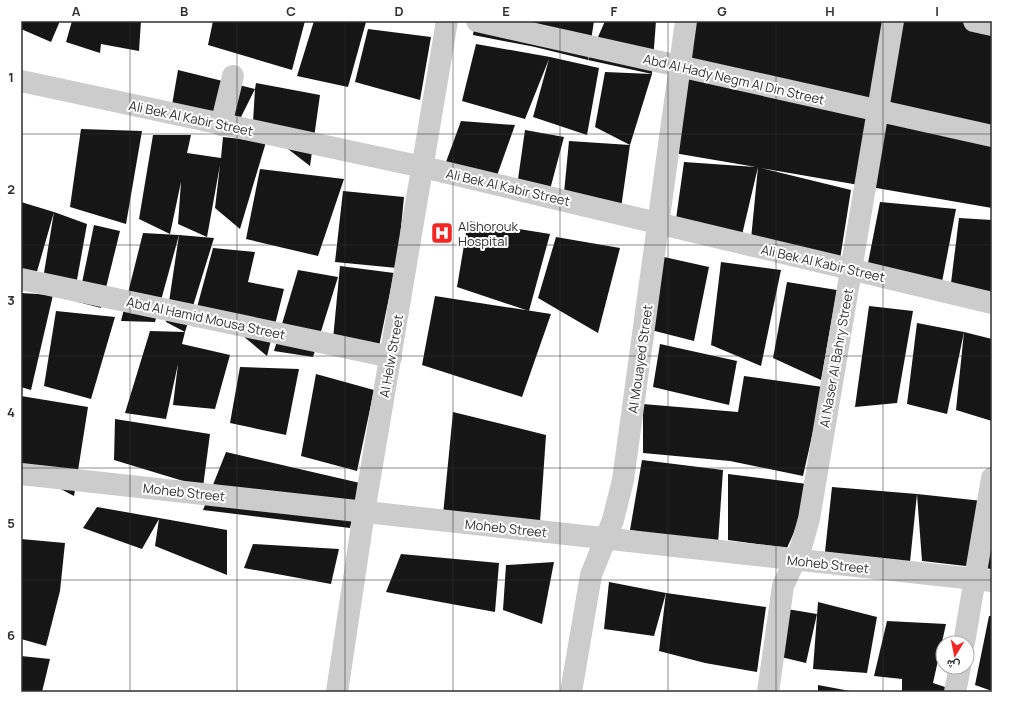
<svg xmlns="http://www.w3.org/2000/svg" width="1013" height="713" font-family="Manrope,Vazirmatn,sans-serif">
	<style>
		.building { fill: #161616 }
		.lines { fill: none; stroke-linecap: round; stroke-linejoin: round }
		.minor { stroke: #ccc; stroke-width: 22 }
		.grid { fill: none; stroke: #2f2f2f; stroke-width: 1; stroke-opacity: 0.55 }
		.labels { text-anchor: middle; stroke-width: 4; stroke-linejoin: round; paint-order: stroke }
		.street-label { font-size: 13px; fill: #2f2f2f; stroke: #fff }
		.poi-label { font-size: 13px; fill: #2f2f2f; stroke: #fff; text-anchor: start }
		.neatline { fill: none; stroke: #2f2f2f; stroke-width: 1.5 }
		.grid-label { font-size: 13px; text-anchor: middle; font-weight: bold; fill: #2f2f2f }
	</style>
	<rect width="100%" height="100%" fill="#fff"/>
	<!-- building -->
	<g class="building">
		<path d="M21 21H60L51 42 21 29Z"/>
		<path d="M72 21H141L139 51 101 44 100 53 66 42Z"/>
		<path d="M213 21H305L292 70 208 45Z"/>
		<path d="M314 21 366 22 348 87 297 76Z"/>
		<path d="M475 21H594L588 60 535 47 473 35Z"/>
		<path d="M605 21H656L652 74 588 60Z"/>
		<path d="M686 21H892L878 111 893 21H968L992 27V208L761 168 851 190 840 259 751 239 758 167 742 235 676 219 684 162 756 167 668 152Z"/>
		<path d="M368 29 431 37 420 100 355 82Z"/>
		<path d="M476 44 550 57 599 68 587 135 533 117 549 59 525 119 462 101Z"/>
		<path d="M178 70 255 89 256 83 320 95 310 166 253 122 255 89 239 121 172 105Z"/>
		<path d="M605 72 652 74 630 145 621 208 564 193 569 141 630 145 595 127Z"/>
		<path d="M461 121 515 125 494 184 446 162Z"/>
		<path d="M81 129 142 131 126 224 70 207Z"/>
		<path d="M525 130 564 137 548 197 518 179Z"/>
		<path d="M153 135H191L187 153 221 158 223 137 266 142 240 229 215 208 220 165 207 237 178 224 181 182 170 234 139 219Z"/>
		<path d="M260 169 344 179 318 256 246 239Z"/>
		<path d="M343 191 404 197 397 268 335 262Z"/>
		<path d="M21 202 54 212 87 224 75 291 44 273 54 212 34 282 21 275Z"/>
		<path d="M880 202 956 209 942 282 868 263Z"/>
		<path d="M959 218 992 220V300L951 283Z"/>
		<path d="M468 221 550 234 529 311 457 287Z"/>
		<path d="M94 225 120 231 101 308 78 302Z"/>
		<path d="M143 233 179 235 155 322 121 321Z"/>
		<path d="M179 235 214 238 185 332 166 322Z"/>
		<path d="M556 237 620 248 598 333 538 298Z"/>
		<path d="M213 248 255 252 248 282 284 289 267 356 237 331 192 326Z"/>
		<path d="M664 257 709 267 694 341 651 330Z"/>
		<path d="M721 262 781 270 761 366 711 345Z"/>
		<path d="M340 266 394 273 378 351 333 339Z"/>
		<path d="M298 270 338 277 313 357 274 351Z"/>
		<path d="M787 282 837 290 821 380 773 358Z"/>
		<path d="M21 293 53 295 31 390 21 387Z"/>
		<path d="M435 296 551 314 522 397 422 365Z"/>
		<path d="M869 306 913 311 897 403 855 407Z"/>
		<path d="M56 311 115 317 91 399 44 386Z"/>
		<path d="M917 323 964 332 947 414 907 404Z"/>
		<path d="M150 331 185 332 182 344 230 355 215 409 173 405 178 364 166 419 125 413Z"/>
		<path d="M964 332 992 339V421L956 410Z"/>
		<path d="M660 344 737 361 729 405 653 387Z"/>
		<path d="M240 367 299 369 286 435 230 423Z"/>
		<path d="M316 374 374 390 357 471 301 456Z"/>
		<path d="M744 376 823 387 803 476 730 461 643 453V404L738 412Z"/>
		<path d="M21 396 88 407 74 496 21 468Z"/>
		<path d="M453 412 546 435 540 522 443 515Z"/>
		<path d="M115 419 210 434 203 487 114 460Z"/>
		<path d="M226 452 360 483 350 528 203 510Z"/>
		<path d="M642 460 723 470 718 544 630 530Z"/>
		<path d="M728 474 815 485 787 548 728 540Z"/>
		<path d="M832 487 917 494 910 562 825 552Z"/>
		<path d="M917 494 992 502V569L922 561Z"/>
		<path d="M97 507 227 530V575L155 546 159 519 142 549 83 528Z"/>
		<path d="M21 539 65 543 60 591 46 646 21 639Z"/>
		<path d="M253 544 339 549 331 584 244 568Z"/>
		<path d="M401 554 499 563 495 612 386 592Z"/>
		<path d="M554 562 542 624 503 610 506 565Z"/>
		<path d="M609 582 666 593 654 636 604 629Z"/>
		<path d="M666 593 766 607 757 672 705 663 659 651Z"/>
		<path d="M818 602 877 617 867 673 813 669Z"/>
		<path d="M787 609 817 614 806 663 781 657Z"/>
		<path d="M989 616H992V691L975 685Z"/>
		<path d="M887 621 946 624 933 683 951 689 950 692H902V679L874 676Z"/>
		<path d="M21 656 50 659 42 692H21Z"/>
		<path d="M818 685 850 691V692H818Z"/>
	</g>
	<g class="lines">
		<!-- minor -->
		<g class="minor">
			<path d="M477 21 992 136"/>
			<path d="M974 21 992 25"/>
			<path d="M21 81 423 167 992 303"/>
			<path d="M221 125 233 76"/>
			<path d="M21 279 391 357"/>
			<path d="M21 474 992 581"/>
			<path d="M964 643 992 478"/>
			<path d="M337 692 364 512 447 21"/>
			<path d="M571 692 591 575 613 520 623 480 686 21"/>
			<path d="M768 692 783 586 801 547 809 519 893 21"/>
			<path d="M955 692 960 667"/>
		</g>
	</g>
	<!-- grid -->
	<path class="grid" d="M130 21V692M237 21V692M345 21V692M453 21V692M560 21V692M668 21V692M776 21V692M883 21V692M21 134H992M21 245H992M21 356H992M21 468H992M21 580H992"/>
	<!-- icons -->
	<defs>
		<g id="hospital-square" transform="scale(1.15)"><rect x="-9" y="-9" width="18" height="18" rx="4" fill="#f42624" stroke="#fff"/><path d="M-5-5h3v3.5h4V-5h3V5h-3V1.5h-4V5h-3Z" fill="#fff"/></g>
	</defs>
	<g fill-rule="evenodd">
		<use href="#hospital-square" x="442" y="233"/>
	</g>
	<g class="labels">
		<!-- street labels -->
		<g class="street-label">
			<text transform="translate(734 79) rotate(13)" y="5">Abd Al Hady Negm Al Din Street</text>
			<text transform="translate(191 118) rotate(12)" y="5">Ali Bek Al Kabir Street</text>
			<text transform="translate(508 187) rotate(13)" y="5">Ali Bek Al Kabir Street</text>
			<text transform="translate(823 263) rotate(13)" y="5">Ali Bek Al Kabir Street</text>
			<text transform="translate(206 318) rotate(12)" y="5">Abd Al Hamid Mousa Street</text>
			<text transform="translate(391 356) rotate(-80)" y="5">Al Helw Street</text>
			<text transform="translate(836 358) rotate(-80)" y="5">Al Naser Al Bahry Street</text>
			<text transform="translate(640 359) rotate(-82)" y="5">Al Mouayed Street</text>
			<text transform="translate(184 492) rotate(6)" y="5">Moheb Street</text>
			<text transform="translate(506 528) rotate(6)" y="5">Moheb Street</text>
			<text transform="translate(828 564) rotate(6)" y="5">Moheb Street</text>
		</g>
		<!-- poi labels -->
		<g class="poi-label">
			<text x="458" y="231">Alshorouk<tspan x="458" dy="15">Hospital</tspan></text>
		</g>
	</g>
	<!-- border -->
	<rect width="1013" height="713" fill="none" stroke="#ffffff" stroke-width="44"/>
	<!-- north arrow -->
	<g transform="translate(955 655) rotate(190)"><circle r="19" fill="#ffffff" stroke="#acacac"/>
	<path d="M0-3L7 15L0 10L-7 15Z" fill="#f42624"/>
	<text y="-6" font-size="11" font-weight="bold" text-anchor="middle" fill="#2f2f2f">ش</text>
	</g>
	<rect x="22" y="22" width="969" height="669" class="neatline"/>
	<g class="grid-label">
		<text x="76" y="16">A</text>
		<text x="184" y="16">B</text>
		<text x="291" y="16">C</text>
		<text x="399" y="16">D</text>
		<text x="506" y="16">E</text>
		<text x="614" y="16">F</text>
		<text x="722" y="16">G</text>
		<text x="830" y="16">H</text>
		<text x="937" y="16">I</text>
		<text x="11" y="82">1</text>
		<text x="11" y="194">2</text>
		<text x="11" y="305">3</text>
		<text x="11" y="417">4</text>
		<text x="11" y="528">5</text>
		<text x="11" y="640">6</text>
	</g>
</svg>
